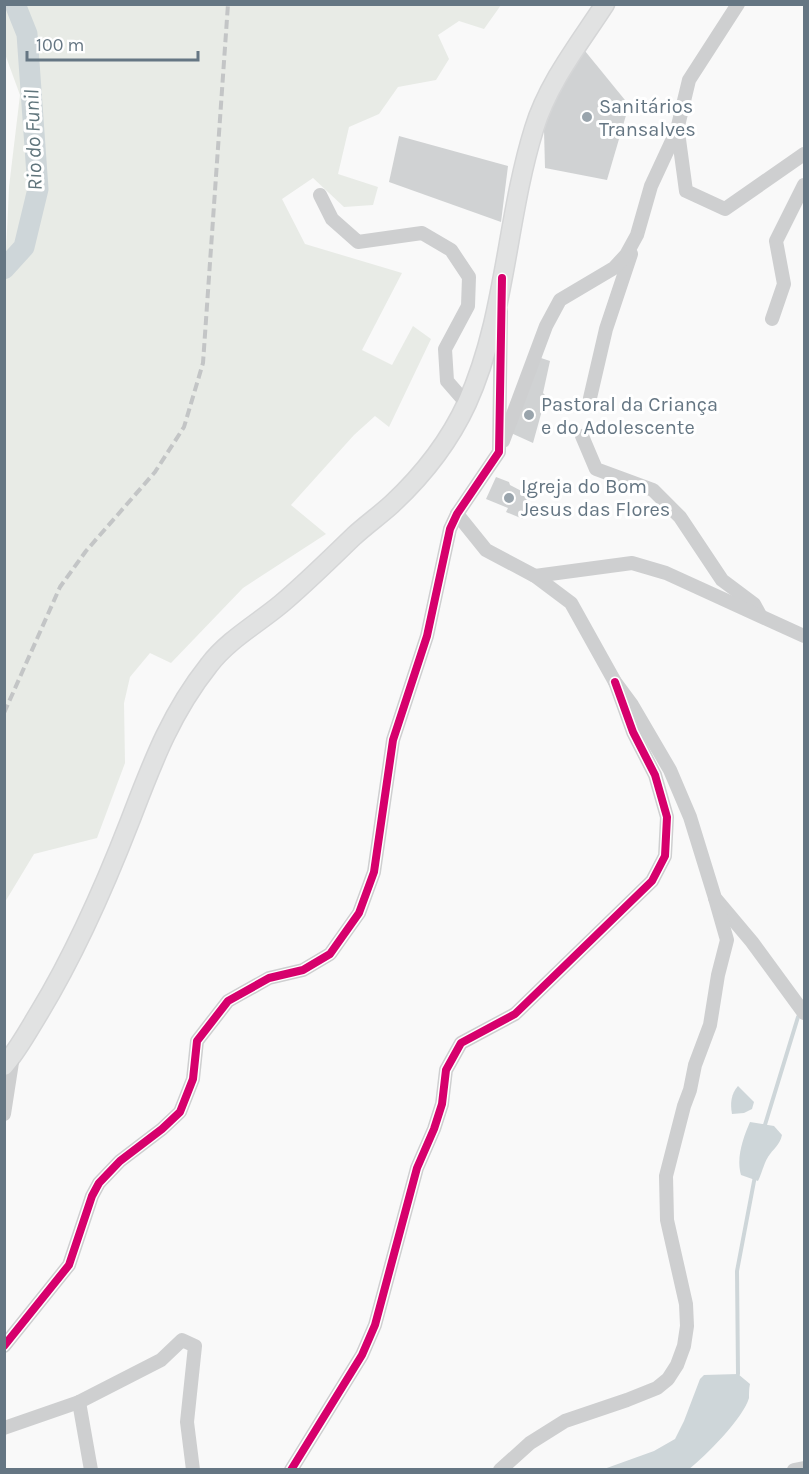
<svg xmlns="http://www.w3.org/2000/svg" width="809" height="1474" font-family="Karla,sans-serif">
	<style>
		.green { fill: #e8ebe6 }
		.water { fill: #ced6d9 }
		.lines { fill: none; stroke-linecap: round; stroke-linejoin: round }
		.stream { stroke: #ced6d9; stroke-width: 4 }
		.river { stroke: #ced6d9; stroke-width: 21 }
		.building { fill: #d0d2d3 }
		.major-casing { stroke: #d5d6d7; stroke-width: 21 }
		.minor { stroke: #cecfd0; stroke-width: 14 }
		.major { stroke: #e1e2e2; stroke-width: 18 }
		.rail { stroke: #c3c5c6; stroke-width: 4; stroke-dasharray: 9 4.5; stroke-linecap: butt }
		.cycleway-casing { stroke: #fff; stroke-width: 11 }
		.cycleway { stroke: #d6006c; stroke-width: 8 }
		.poi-dot { fill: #99a4ac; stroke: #fff; stroke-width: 2 }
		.labels { text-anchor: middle; stroke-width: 6; stroke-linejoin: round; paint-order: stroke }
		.poi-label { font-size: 20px; fill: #657683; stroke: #fff; text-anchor: start }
		.water-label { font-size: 21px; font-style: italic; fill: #60757c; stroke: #fff }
	</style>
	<rect width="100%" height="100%" fill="#f9f9f9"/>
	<!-- green -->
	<path class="green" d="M5 4 501 5 484 29 459 21 438 35 449 59 436 80 398 87 379 114 349 127 338 174 378 187 373 205 344 207 313 178 282 199 305 244 402 273 362 350 392 365 413 326 431 339 389 427 375 416 354 435 291 505 326 534 243 588 171 663 150 653 130 677 124 703 125 763 97 838 34 854 5 902 4 296 9 187 20 95 5 54Z"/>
	<!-- water -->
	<g class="water">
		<path d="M738 1086 754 1102 752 1109 744 1113 732 1114C730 1103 731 1094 738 1086Z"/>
		<path d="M750 1122 774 1126 782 1135C780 1145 773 1149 768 1157 764 1163 762 1173 758 1181L741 1175C736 1158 743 1138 750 1122Z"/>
		<path d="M738 1374 750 1384C749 1388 749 1393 749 1398 744 1417 705 1457 689 1469H604L654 1451 675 1439 684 1421 700 1379 704 1375Z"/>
	</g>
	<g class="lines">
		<!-- stream -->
		<g class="stream">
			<path d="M764 1128 798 1017 802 1013"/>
			<path d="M738 1374 737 1271 755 1176"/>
		</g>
		<!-- river -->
		<path class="river" d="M4 269 24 247 38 189 27 34 15 4"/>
	</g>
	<!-- building -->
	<g class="building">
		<path d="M585 51 629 105 607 180 545 168 544 130 559 88Z"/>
		<path d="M399 136 508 166 501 222 389 182Z"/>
		<path d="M538 357 550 361 543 393 546 396 533 443 511 433Z"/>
		<path d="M496 477 509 482 510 485 531 496 523 519 506 512 508 508 486 499Z"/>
	</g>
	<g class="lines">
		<!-- major casing -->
		<g class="major-casing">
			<path id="major" d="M4 1066C18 1050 28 1031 39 1013 76 952 104 888 130 821 152 764 170 714 209 665 228 640 257 624 281 604 306 583 330 559 354 536 366 525 380 515 392 504 422 476 450 440 467 403 506 317 506 219 534 129 548 83 579 44 605 4"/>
		</g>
		<!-- minor -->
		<g class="minor">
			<path d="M678 132 686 191 725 209 804 154"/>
			<path d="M320 195 332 219 358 242 422 233 451 250 469 277 468 306 445 349 447 381 467 404"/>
			<path d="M772 319 784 284 776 241 804 185"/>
			<path d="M590 398 606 329 631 254"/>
			<path d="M582 436 596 469 653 490 680 517 722 580 754 604 760 615"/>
			<path d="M503 441 546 326 560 300 614 268 626 255 637 235 651 186 677 130 689 80 738 4"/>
			<path d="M457 514 486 550 535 576 571 603 615 682 632 705 670 770 690 817 715 898 752 942 804 1013"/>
			<path d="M535 576 632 563 666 573 804 636"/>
			<path d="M4 1114 13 1056"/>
			<path d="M4 1346 69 1265 92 1196 99 1183 120 1161 162 1129 180 1112 193 1079 197 1041 228 1001 269 978 303 970 330 954 359 913 374 872 393 740 427 636 450 529 457 514 499 452 501 311"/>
			<path d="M79 1402 91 1470"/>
			<path d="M4 1428 79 1402 161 1360 182 1340 195 1346 187 1422 193 1470"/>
			<path d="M291 1470 362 1355 375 1325 417 1168 434 1129 442 1104 446 1070 461 1043 515 1014 652 881 665 856 667 817 655 775 633 732 615 682"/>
			<path d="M500 1470 530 1443 565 1421 627 1400 657 1388 668 1379 677 1365 684 1346 687 1326 686 1304 667 1220 666 1176 684 1106 690 1090 695 1065 710 1025 718 975 727 940 715 898"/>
			<path d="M794 1470 804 1468"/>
		</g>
		<!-- major -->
		<use href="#major" class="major"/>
		<!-- rail -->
		<path class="rail" d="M4 713 60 587 86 551 155 472 184 427 203 363 228 4"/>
		<!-- cycleway casing -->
		<g class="cycleway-casing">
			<g id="cycleway">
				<path d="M4 1346 69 1265 92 1196 99 1183 120 1161 162 1129 180 1112 193 1079 197 1041 228 1001 269 978 303 970 330 954 359 913 374 872 393 740 427 636 450 529 457 514 499 452 502 278"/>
				<path d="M291 1470 362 1355 375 1325 417 1168 434 1129 442 1104 446 1070 461 1043 515 1014 652 881 665 856 667 817 655 775 633 732 615 682"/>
			</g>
		</g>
		<!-- cycleway -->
		<use href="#cycleway" class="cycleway"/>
	</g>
	<!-- markers -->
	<g class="poi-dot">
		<circle cx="587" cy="117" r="6"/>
		<circle cx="529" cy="415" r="6"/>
		<circle cx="509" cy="498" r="6"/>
	</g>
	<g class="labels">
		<!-- poi labels -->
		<g class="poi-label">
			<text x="599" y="113">Sanitários<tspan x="599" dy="23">Transalves</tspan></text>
			<text x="541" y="411">Pastoral da Criança<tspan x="541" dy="23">e do Adolescente</tspan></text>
			<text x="521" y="493">Igreja do Bom<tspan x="521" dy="23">Jesus das Flores</tspan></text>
		</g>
		<!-- water labels -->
		<g class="water-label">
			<text transform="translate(33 140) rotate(-92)" y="7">Rio do Funil</text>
		</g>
	</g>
	<!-- border -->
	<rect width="809" height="1474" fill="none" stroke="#657683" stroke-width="12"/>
	<!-- scale -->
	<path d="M27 51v9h171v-9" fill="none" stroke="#657683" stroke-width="3"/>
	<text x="36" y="51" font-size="18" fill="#657683" stroke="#ffffff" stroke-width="4.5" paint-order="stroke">100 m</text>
</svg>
